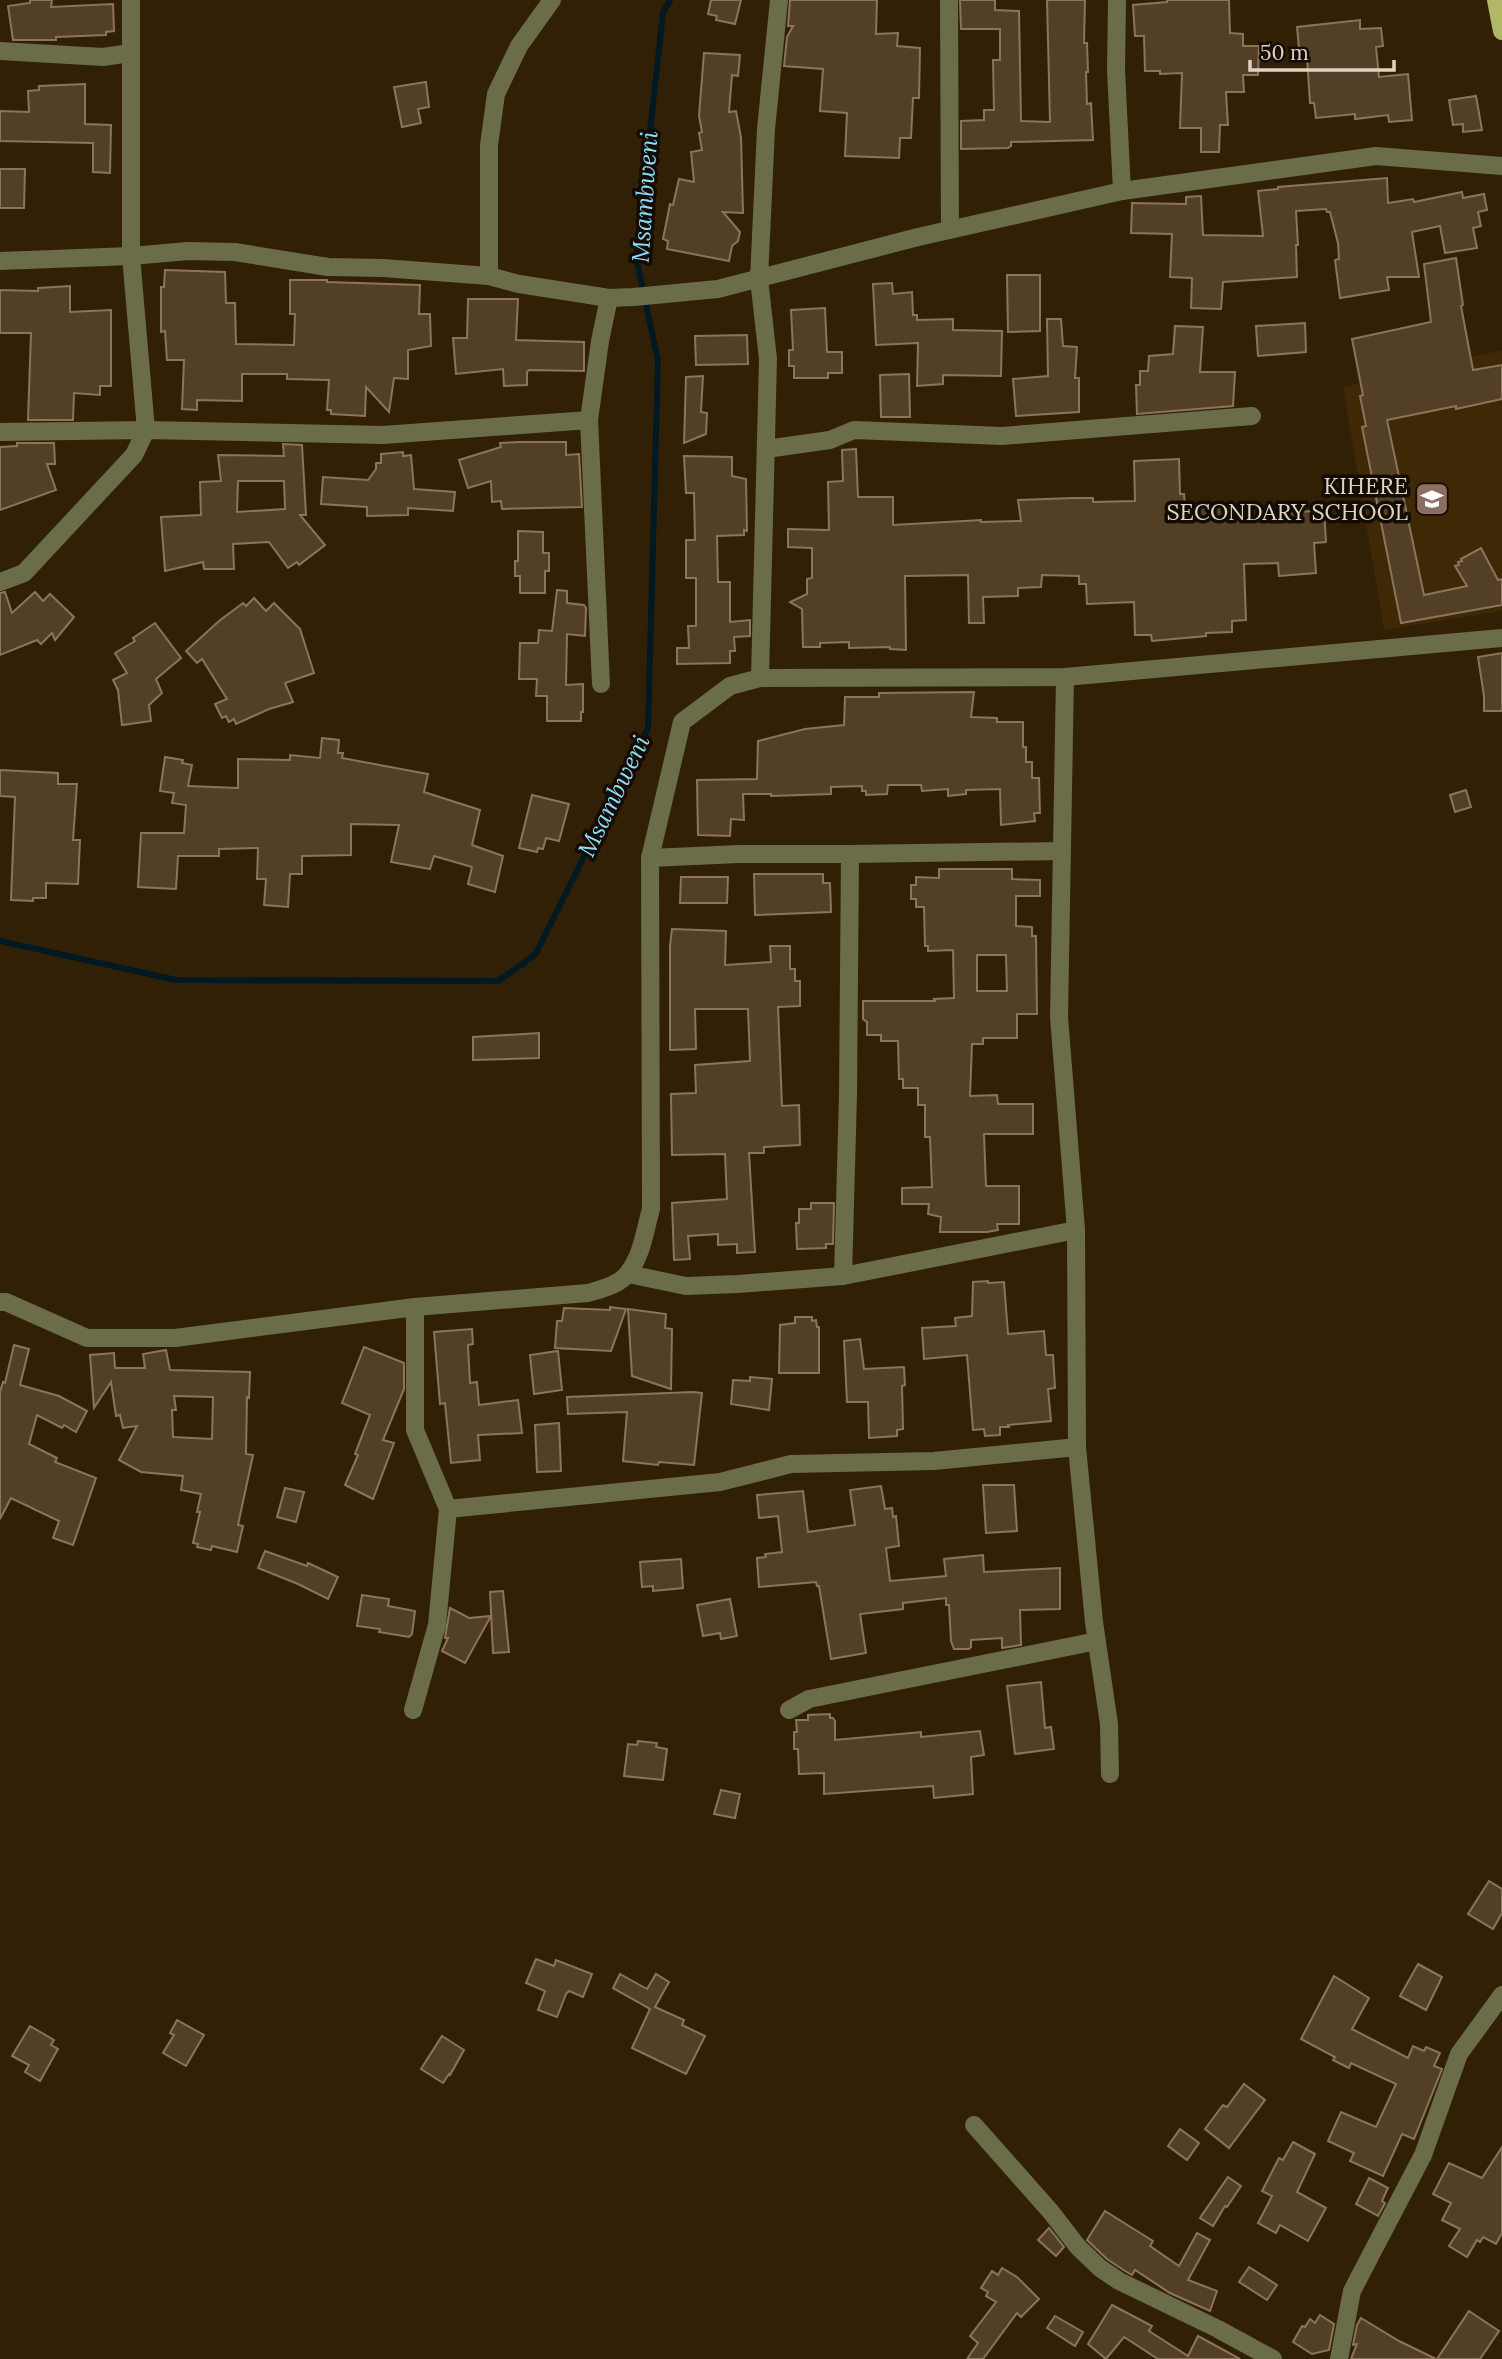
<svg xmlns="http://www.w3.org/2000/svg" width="1502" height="2359" font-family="Lora,serif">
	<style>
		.built { fill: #3f2806 }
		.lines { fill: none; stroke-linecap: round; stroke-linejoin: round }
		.stream { stroke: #011923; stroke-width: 6 }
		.building { fill: #533f26; stroke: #8b755a; stroke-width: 2; fill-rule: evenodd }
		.minor { stroke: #6a6d48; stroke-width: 18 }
		.major { stroke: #b0b768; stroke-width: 18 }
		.labels { text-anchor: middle; stroke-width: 7; stroke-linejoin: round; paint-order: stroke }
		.poi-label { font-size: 23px; fill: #dfd3c5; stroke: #140c03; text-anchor: end }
		.water-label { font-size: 24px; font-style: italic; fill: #8ddefe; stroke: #140c03 }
	</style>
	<rect width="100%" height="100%" fill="#322006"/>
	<!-- built -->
	<path class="built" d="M1502 350V611L1384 630 1343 387Z"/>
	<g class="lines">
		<!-- stream -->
		<path class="stream" d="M0 941 176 980 498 981 535 955 648 728 658 361 636 257 663 13 670 0"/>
	</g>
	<!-- building -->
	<g class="building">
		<path d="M30 0H52L51 7 113 4 114 31 106 32V35L56 37V40H13L8 6 30 3Z"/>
		<path d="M711 0H741L735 24 716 20 717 16 708 14Z"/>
		<path d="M790 0H877L876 34 898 33 897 46 920 48 919 98H913L911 138H900L899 158 845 156 847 113 820 111 823 69 784 66 787 37 793 26H788Z"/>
		<path d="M960 0H995V10L1019 11 1021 121 1050 122 1047 0H1085L1084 43H1087L1088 72H1086L1087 104 1091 103 1093 140 1011 142V146L1008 148 961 149V121L984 120V110H994L993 60H1000V29H961Z"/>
		<path d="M1167 0H1229L1230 33 1243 34V46H1259L1258 75H1243L1244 92H1226L1228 125H1220L1219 152H1201V128H1180L1182 73 1160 74V71H1145L1144 36H1135L1133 5 1167 2Z"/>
		<path d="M1360 20V29L1381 28 1383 46 1376 47 1379 77 1408 74 1412 120 1389 122 1388 115 1355 119V114L1316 118 1314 103H1310L1307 58 1300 59 1297 27Z"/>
		<path d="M704 53 740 55 738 76 732 75 729 112 736 111 741 137 743 213 723 212 740 232 738 241 732 246 729 261 667 249 668 241 663 239 670 204 673 205 679 179 694 182 691 152 702 150 699 133 702 132 699 116Z"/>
		<path d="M426 82 429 107 418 109 421 123 402 127 394 87Z"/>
		<path d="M85 84V124L111 125 110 173 93 172V143L0 141V111L29 112 28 91 39 90V86Z"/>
		<path d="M1476 96 1482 130 1463 132V124L1453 125 1449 100Z"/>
		<path d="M0 169H25L24 208H0Z"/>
		<path d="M1387 178 1388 203 1413 199 1414 202 1462 192 1463 198 1484 194 1487 210 1478 212 1481 226 1473 228 1477 248 1445 253 1440 226 1412 232 1419 277H1387L1389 290 1340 298 1335 260 1339 259 1338 243 1330 212H1327L1326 209 1296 211 1298 245H1296L1297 277 1223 282 1221 309 1191 308 1192 278 1170 277 1172 234 1131 233 1132 203 1186 204V197L1201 196 1203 235 1263 236 1258 191 1278 189V187Z"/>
		<path d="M1456 258 1463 305 1461 306 1473 370 1502 365V399L1456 409V406L1387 420 1424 595 1467 586 1455 566 1459 565 1458 562 1462 561 1461 559 1481 548 1498 580 1502 579V605L1401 623 1362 427 1366 426 1360 396 1363 395 1352 339 1431 322 1424 264Z"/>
		<path d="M165 270 225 272 226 303H235L236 344 294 345 295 314H290V280H327V282L420 285 419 314H430L431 346 408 350V379L394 378 389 412 366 387 365 416 331 414V410H327L329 380 287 379V374H242V401L197 400V410L182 409 184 360H167L165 331 161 332V287H164Z"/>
		<path d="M1007 275H1040V331L1008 332Z"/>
		<path d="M892 283 893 294 912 292 913 315H917V320L953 319V330L1002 331 1001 376 943 375V384L917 386 918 343 876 345 873 284Z"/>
		<path d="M70 286V312L111 310V386H100V395L74 393 73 420H28L31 333H0V290L38 291V288Z"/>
		<path d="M468 299H518L516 340 584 342V371L529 370 527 372V385L504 386 503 369 456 374 453 338H467Z"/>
		<path d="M825 308 827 352H842V373H828V378H794V366H789V350H793L791 310Z"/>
		<path d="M1047 319H1061L1063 346 1077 347 1075 378H1079V412L1016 416 1013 379 1048 376Z"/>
		<path d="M1305 323 1306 352 1258 356 1256 326Z"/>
		<path d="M1175 326 1203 327 1200 372H1235L1233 406 1137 414 1136 385H1140V371H1148L1149 356 1173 354Z"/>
		<path d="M747 335 748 364 696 365 695 336Z"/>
		<path d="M909 374 910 417H881L880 375Z"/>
		<path d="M703 376 701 412 707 413 706 434 684 443 686 377Z"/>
		<path d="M520 442H566V455L579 454 582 507 502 509 501 501 492 502 491 481 468 488 459 460 501 447 500 443Z"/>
		<path d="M17 443H54L55 464H47L56 490 0 510V447L17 446Z"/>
		<path d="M283 444 302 445 306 515H300L325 545 299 565 297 562 288 568 269 542 233 544 234 569H204L203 562 165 571 161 517 201 515 200 482 221 481 218 455 284 456ZM238 481H284L285 509 237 512Z"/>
		<path d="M856 449 858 497H893V525L981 520V522L1021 521 1018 500 1074 498H1093V502L1135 501 1134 461 1179 459 1180 494H1184L1185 508H1247V520L1287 518V513L1324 510 1326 542 1314 543 1316 573 1279 576 1278 563 1244 564 1246 620 1232 621V632L1206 633V636L1152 641 1151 635H1135L1134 602 1087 604 1086 584H1079V576L1042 575 1041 587 1018 588V596L983 597 984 623H969L968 575 905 576 906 650 890 649V647L849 648V642L820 643V647H803L802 609 790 602 807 594V579L812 578V548L788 547V529L829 530 828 482 843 481 842 450Z"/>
		<path d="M403 452V456L411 455 414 489 455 492 453 511 408 508V515L367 516V507L321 504 323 477 368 480 376 469V463H381V454Z"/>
		<path d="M684 456 732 457V476L746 479 747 531 744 530V535L717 536 718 582H730V622L750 620V636L734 637 735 651H730V663L677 664V648H689L688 626H696V578H686V540H695L694 493H686Z"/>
		<path d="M518 531 543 532V553H549V571H545V593H520V576H515V561H518Z"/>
		<path d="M557 590 567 591V603L584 605 586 608 585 636 567 634 566 685 583 684V712H581V721H547V696H536L537 679H519L520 643H538L539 630 552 631Z"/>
		<path d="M5 592 12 613 35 592 43 601 50 594 74 617 55 640 52 633 41 644 37 640 0 655V593Z"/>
		<path d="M254 598 266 611 274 603 300 629 314 673 285 683 293 702 269 709 236 724 234 719 229 722 226 716 222 718 215 704 227 699 202 659 197 663 186 651 219 621 243 603 246 606Z"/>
		<path d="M155 623 181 658 156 679 162 693 149 705 151 721 122 725 118 690 113 680 127 673 115 653 135 641 133 638Z"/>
		<path d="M1502 653V711H1484V696L1478 657Z"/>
		<path d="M974 692 971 717 997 718V722H1023V747H1026V762H1032V778H1039L1040 813H1034L1035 821 1001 825 1000 789 966 790V794L948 796V789L922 791 921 785H888L887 794 866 795V791H862V786L831 787V794L771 796V794H743L744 820 731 819 730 836 698 835 697 780 757 779 758 741 805 729 844 725 845 697H879V693Z"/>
		<path d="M322 738 339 740 338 753H343L342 758 428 774 424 792 480 810 472 845 503 856 495 892 468 884 472 867 434 856 430 869 391 862 399 825 351 824V855L302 856V874H290L288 907 264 905 266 879H257L258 848 219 849V856H178L176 889 138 887 141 833H184L186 805 172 803 174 793 160 791 165 757 183 760 182 763 192 765 188 786 238 788V759L290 760V755L320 758Z"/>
		<path d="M0 770 58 773V784H77L73 840H80L78 884 46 883V898H33V901L11 900 15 797 0 796Z"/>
		<path d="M1466 790 1471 807 1455 812 1450 795Z"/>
		<path d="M532 795 569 804 559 841 546 838 543 849 538 848 537 852 519 848Z"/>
		<path d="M939 869H1012V879L1040 880V896H1016V926L1032 927V936H1036L1037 1014H1017V1038H983V1044H972L970 1096 997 1095 998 1104H1033V1134H984L986 1186H1019V1224H997L998 1230 987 1232H940L941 1217 928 1214 929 1204H902V1188L932 1187 930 1137H925V1105H918V1088H903V1079H899L898 1041H881V1035H867V1022L863 1019V1001H935L934 999 954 998 953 950 928 951V946H925L924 907H916V899H911V885H916V877L939 878ZM977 955H1006L1007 991H977Z"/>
		<path d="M754 874H823V883H830L831 912 755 915Z"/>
		<path d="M681 877H728L727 903H680Z"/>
		<path d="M672 929 726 931 725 965 771 962 770 946H790V969H795V981H800V1006L778 1007 782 1106 799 1105 800 1145 764 1147V1153H749L755 1252 737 1253V1244L718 1245V1234L688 1236 690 1259 674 1260 672 1203 727 1199 725 1154 672 1155 671 1094 696 1093 695 1065 750 1061 748 1009H695L696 1049 670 1050V946Z"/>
		<path d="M539 1033V1058L473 1060V1037Z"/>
		<path d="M811 1203H834L833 1244H826V1248L797 1249 796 1223H799V1209H811Z"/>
		<path d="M988 1281V1283L1004 1282 1008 1334 1044 1331 1046 1355H1053L1055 1388 1048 1389 1051 1421 1008 1425 1009 1427H1000V1435L985 1436 984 1429 973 1430 967 1355 924 1359 922 1328 956 1326 955 1318 972 1316 973 1282Z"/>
		<path d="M610 1307 626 1309 611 1351 555 1348 557 1321H562L564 1308 610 1310Z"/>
		<path d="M628 1309 666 1314 665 1328 672 1329 671 1389 632 1376Z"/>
		<path d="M795 1317H812V1321L816 1320 817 1327H819V1373H779L780 1325 795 1323Z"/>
		<path d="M472 1329 473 1344 468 1345 470 1383 477 1382 479 1405 518 1400 522 1433 478 1435 480 1460 451 1463 445 1403 440 1404 434 1332Z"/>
		<path d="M860 1339 864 1369 904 1367 905 1385 902 1386 903 1429 897 1430V1436L869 1438 868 1402H847L844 1341Z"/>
		<path d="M14 1345 29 1349 20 1385 59 1396 87 1411 76 1432 64 1425 62 1428 37 1415 29 1444 57 1458 55 1462 96 1478 73 1545 53 1538 59 1521 11 1498 0 1519V1392L3 1382 5 1383Z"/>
		<path d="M364 1347 404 1363V1389L383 1440 394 1443 373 1499 345 1485 358 1455 355 1454 370 1415 342 1403Z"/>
		<path d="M166 1350 170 1370 250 1372 249 1398 247 1397 246 1454 253 1455 238 1525 243 1526 237 1552 212 1546 211 1550 197 1547 198 1544 193 1543 200 1512H197L201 1494 181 1490 183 1476 141 1472 119 1460 137 1426 123 1428 120 1415 116 1416 111 1382 94 1408 90 1355 114 1353 115 1368H145L143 1354ZM174 1396 213 1397 212 1439 173 1437 172 1410H176Z"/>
		<path d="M558 1351 562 1390 534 1394 530 1355Z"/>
		<path d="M750 1377 772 1379 769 1410 731 1404 733 1380 750 1381Z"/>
		<path d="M694 1392 702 1393 694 1465 659 1462 658 1465 623 1461 627 1412 568 1414 567 1397Z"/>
		<path d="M559 1423 561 1471 537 1472 535 1425Z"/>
		<path d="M983 1485H1014L1017 1531 986 1533Z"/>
		<path d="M881 1486 885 1509 892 1508 893 1517 896 1516 899 1546 886 1548 890 1581 946 1576 944 1559 983 1555 984 1572 1060 1568V1609L1020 1610 1021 1645 1002 1648V1638L971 1640V1647L969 1649H954L951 1641 949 1605H946V1598L903 1603V1609L860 1614 866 1653 831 1659 819 1586H817L816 1582 759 1587 757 1558 766 1557 765 1554 782 1552 778 1516 759 1518 757 1495 803 1491 808 1532 855 1525 850 1490Z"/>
		<path d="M285 1488 304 1492 296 1522 277 1517Z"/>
		<path d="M265 1551 307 1566 308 1563 338 1577 328 1599 298 1584 258 1568Z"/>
		<path d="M681 1559 683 1588 653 1591V1586L642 1587 640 1562Z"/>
		<path d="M503 1591 509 1652 493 1653 490 1592Z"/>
		<path d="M362 1595 389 1599 388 1606 415 1611 412 1634 409 1637 379 1632 380 1629 357 1626Z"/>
		<path d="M730 1599 737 1636 721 1639 720 1633 703 1636 697 1605Z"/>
		<path d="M450 1608 469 1618 491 1616 465 1663 442 1651 448 1638H445Z"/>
		<path d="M1041 1682 1045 1728 1051 1727 1054 1749 1015 1754 1007 1686Z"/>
		<path d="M830 1714V1718H833L835 1721V1740L921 1732V1737L980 1731 984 1755 971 1757 973 1794 934 1798 933 1786 824 1794V1773L799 1774 798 1749H794V1732H797L796 1720H808V1715Z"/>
		<path d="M638 1741 657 1743 656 1747 667 1749 663 1780 624 1776 628 1744 637 1745Z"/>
		<path d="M721 1790 740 1794 735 1818 714 1814Z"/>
		<path d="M1489 1881 1502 1889V1913L1493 1929 1468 1914Z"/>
		<path d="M536 1959 554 1966 556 1960 592 1974 583 1997 569 1991 566 1994 557 2017 538 2010 545 1991 526 1983Z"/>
		<path d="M1418 1964 1442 1977 1426 2010 1400 1996Z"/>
		<path d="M620 1974 647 1989 656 1974 669 1982 655 2007 684 2020 682 2025 705 2036 686 2074 632 2048 650 2009 613 1988Z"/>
		<path d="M1334 1976 1369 1998 1352 2029 1408 2058 1413 2046 1424 2051 1426 2047 1440 2053 1434 2066 1442 2069 1414 2139 1402 2134 1383 2176 1350 2161 1354 2153 1328 2141 1341 2112 1376 2127 1396 2084 1351 2063 1349 2068 1333 2060 1335 2057 1301 2039Z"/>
		<path d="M177 2020 204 2035 186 2066 163 2053 174 2035 170 2033Z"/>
		<path d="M30 2026 54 2040 51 2045 58 2049 40 2081 25 2072 29 2065 12 2056Z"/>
		<path d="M442 2036 464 2050 450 2075 449 2074 443 2083 421 2069Z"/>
		<path d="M1244 2084 1265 2100 1229 2148 1205 2129 1223 2105 1227 2107Z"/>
		<path d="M1180 2129 1199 2143 1187 2160 1168 2146Z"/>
		<path d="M1293 2142 1315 2154 1297 2192 1326 2208 1308 2241 1280 2225 1276 2233 1258 2223 1272 2196 1262 2191 1279 2158 1283 2160Z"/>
		<path d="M1502 2147V2233L1496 2244 1483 2237 1480 2242 1477 2240 1467 2257 1449 2246 1460 2229 1442 2220 1451 2203 1433 2194 1449 2163 1482 2178Z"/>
		<path d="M1228 2177 1241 2186 1227 2207 1225 2206 1213 2226 1200 2218Z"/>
		<path d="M1369 2178 1388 2188 1382 2201 1385 2203 1378 2216 1356 2204Z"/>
		<path d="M1105 2211 1153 2241 1150 2246 1179 2266 1197 2233 1210 2240 1188 2280 1217 2291 1210 2311 1170 2293 1135 2270 1132 2275 1125 2271 1107 2259 1087 2240Z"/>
		<path d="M1049 2228 1064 2247 1056 2256 1038 2240Z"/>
		<path d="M1249 2267 1277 2285 1267 2300 1239 2282Z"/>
		<path d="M1002 2268 1017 2277 1039 2299 1021 2317 1017 2313 983 2359H967L978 2343 970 2336 996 2302 986 2296 988 2292 981 2288 992 2271 998 2275Z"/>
		<path d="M1112 2305 1152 2326 1149 2331 1188 2356 1198 2336 1240 2359H1158L1124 2337 1106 2359 1088 2344Z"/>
		<path d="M1469 2311 1499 2331 1480 2359H1437Z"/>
		<path d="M1320 2315 1334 2324 1329 2350 1312 2354 1293 2342 1302 2326 1305 2327 1310 2319 1315 2323Z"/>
		<path d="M1055 2316 1083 2332 1075 2346 1047 2328Z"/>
		<path d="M1361 2318 1399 2341 1436 2359H1351L1357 2344 1353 2345 1357 2325Z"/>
	</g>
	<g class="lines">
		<!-- minor -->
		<g class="minor">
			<path d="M949 0 950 230"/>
			<path d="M1117 0 1116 70 1122 191"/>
			<path d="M0 51 103 57 130 53"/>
			<path d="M0 261 131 256 188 251 235 252 328 267 383 268 489 276 519 284 609 298 634 297 718 289 918 237 1122 191 1376 156 1502 166"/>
			<path d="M489 276V145L496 94 519 46 552 0"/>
			<path d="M589 420 601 684"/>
			<path d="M0 432 146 430 383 435 589 420 600 341 609 298"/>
			<path d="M766 449 830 440 854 430 1002 436 1252 416"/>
			<path d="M0 582 24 573 134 455 146 430 131 256V0"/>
			<path d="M1065 677 1059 1017 1076 1230 1077 1447 1094 1622 1109 1724 1110 1774"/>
			<path d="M760 678 768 359 759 279 766 129 779 0"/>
			<path d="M850 854 1062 851"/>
			<path d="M650 858 739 854H850L848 1095 843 1276"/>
			<path d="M628 1274 686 1286 738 1284 843 1276 1076 1230"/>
			<path d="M0 1302H6L87 1338H175L415 1307 588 1293C601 1289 620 1285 628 1273 642 1256 645 1230 651 1209L650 858 682 722 730 686 760 678 1065 677 1502 638"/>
			<path d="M415 1307V1430L448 1509 720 1482 791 1464 934 1461 1077 1447"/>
			<path d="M413 1710 437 1625 448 1509"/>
			<path d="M789 1710 809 1699 1097 1641"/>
			<path d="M974 2125 1051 2212 1078 2247 1100 2268 1119 2281 1218 2329 1273 2359"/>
			<path d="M1339 2359 1352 2291 1423 2155 1459 2054 1502 1995"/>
		</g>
		<!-- major -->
		<path class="major" d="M1496 0 1502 31"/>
	</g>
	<!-- icons -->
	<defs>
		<g id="school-square" transform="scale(1.75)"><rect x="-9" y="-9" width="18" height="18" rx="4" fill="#8d6e63" stroke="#140c03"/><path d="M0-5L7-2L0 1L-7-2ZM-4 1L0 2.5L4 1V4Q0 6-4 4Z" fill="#fff"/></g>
	</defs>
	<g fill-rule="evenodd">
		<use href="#school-square" x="1432" y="499"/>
	</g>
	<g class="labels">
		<!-- poi labels -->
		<g class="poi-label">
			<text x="1408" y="494">KIHERE<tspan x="1408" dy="26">SECONDARY SCHOOL</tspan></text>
		</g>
		<!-- water labels -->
		<g class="water-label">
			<text transform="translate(645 197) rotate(-86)" y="8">Msambweni</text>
			<text transform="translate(614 796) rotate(-64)" y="8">Msambweni</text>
		</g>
	</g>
	<!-- scale -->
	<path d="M1250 60v10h144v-10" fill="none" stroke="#dfd3c5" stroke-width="3.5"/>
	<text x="1260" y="60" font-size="21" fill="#dfd3c5" stroke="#140c03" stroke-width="5" paint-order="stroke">50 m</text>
</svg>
